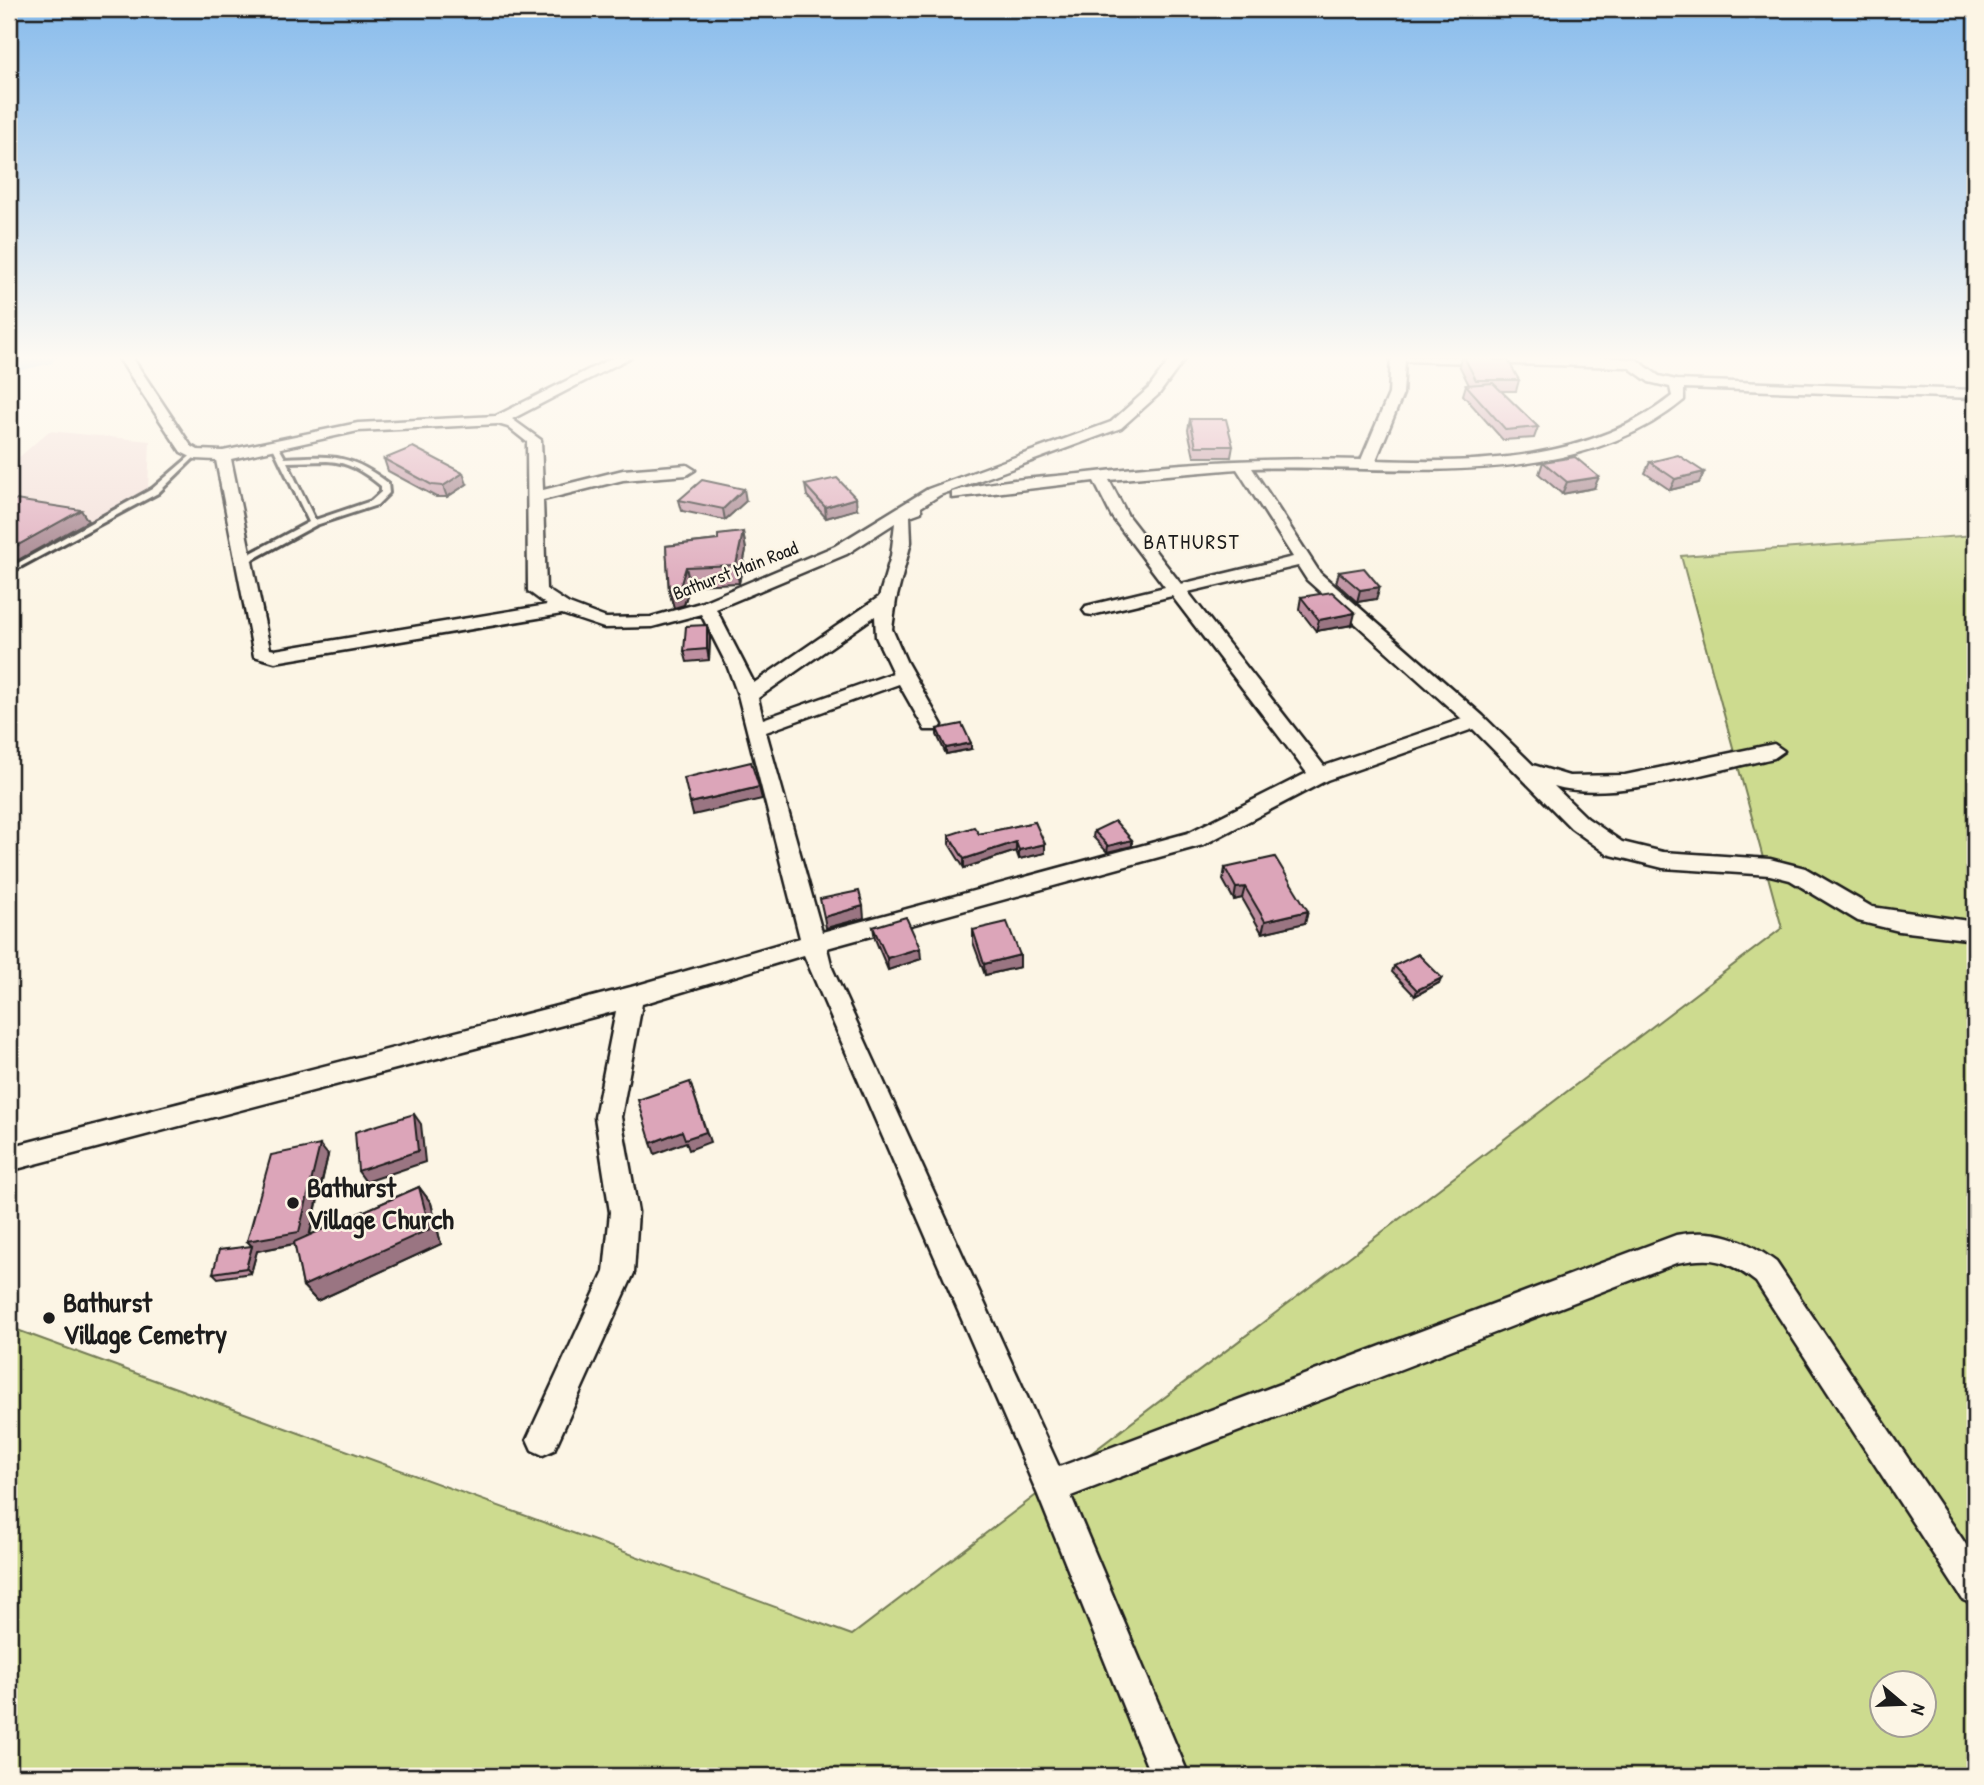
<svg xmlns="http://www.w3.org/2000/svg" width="1984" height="1785" font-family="'Patrick Hand',sans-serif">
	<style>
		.built { fill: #f2ddd8 }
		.green { fill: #cddb8f; stroke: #747c56; stroke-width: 2; fill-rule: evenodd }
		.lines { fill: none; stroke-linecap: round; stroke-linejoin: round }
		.river { fill: #95c5f1; fill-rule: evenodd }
		.lane-casing { stroke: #1c1c1c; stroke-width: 6 }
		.street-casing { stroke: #1c1c1c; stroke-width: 5 }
		.lane { fill: #fcf5e5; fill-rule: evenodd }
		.street { fill: #fcf5e5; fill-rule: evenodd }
		.wall { fill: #bd8e9f; stroke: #1c1c1c; stroke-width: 2 }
		.shaded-wall { fill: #9a7482; stroke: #1c1c1c; stroke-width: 2 }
		.building { fill: #dca5b9; stroke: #1c1c1c; stroke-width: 2 }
		.poi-dot { fill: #1c1c1c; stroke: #fcf5e5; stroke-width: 2.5 }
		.labels { text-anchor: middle; stroke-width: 5; stroke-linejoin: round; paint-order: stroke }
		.far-street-label { font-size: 19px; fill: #1c1c1c; stroke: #fcf5e5 }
		.far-quarter-label { font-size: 21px; letter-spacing: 2px; fill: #1c1c1c; stroke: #fcf5e5 }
		.near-poi-label { font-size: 28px; font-weight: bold; fill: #1c1c1c; stroke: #fcf5e5; text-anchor: start }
	</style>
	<rect width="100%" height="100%" fill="#fcf5e5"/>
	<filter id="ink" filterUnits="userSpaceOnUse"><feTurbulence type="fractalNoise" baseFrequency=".0143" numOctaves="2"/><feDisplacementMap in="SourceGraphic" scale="14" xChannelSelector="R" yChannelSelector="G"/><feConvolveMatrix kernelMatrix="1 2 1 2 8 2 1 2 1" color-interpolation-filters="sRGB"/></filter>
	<g filter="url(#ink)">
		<!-- built -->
		<path class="built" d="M49 431 150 441 148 490 9 567V466Z"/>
		<!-- green -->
		<path class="green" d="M1975 535V1776H9V1327L852 1635 1782 928 1681 556ZM1882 1684H1924V1726H1882Z"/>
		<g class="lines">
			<!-- river -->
			<path class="river" d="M9 357H56L52 363 9 373Z"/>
			<!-- lane casing -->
			<g class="lane-casing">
				<g id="lane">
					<path d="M273 444H277L285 458C331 456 349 453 388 483L389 493 377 505 316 525 246 563H240V559L309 522 272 445ZM327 461C349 462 364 472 381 486V492L371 501 315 520 287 462Z"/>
					<path d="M195 452 199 454 197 455 158 493 9 573V568L152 489Z"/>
				</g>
			</g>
			<!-- street casing -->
			<g class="street-casing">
				<path id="street" d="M118 357H132L191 446 198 450 223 451 358 423 496 416 614 357H631L512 419 541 440 543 490 623 470 687 465 695 470 687 475 623 480 543 500 546 589 569 604 606 618 651 617 700 603 835 546 928 489 1111 422 1149 388 1172 357H1186L1159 394 1121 428 940 495 921 507V512L910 516 911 542 896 600 892 629 906 661 942 725 939 730H925L899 684 766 732 822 932 1188 833 1307 773 1172 596 1092 615 1086 614 1083 610 1086 606 1165 587 1112 517 1094 481 952 498V492C993 480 1037 478 1079 474 1173 463 1266 457 1361 460L1389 394 1391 357H1607L1637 360 1659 376 1676 380 1975 390V398L1684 388V400C1570 495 1390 464 1252 468L1320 573 1483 716 1533 765 1569 776 1625 775 1774 744 1784 751 1774 758C1714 770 1612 803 1554 786L1587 818 1622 842 1663 852 1770 859 1805 868 1872 907 1975 922V940L1899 931 1858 921 1790 880 1770 875 1663 868 1607 854 1571 828 1473 729 1327 780 1203 845 827 948 832 968 1059 1467 1676 1235C1716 1228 1744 1238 1776 1262L1975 1558V1605L1963 1600 1756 1282C1726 1259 1713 1256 1676 1263L1071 1496 1189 1776H1151L1038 1495 804 955 642 1004 621 1117 638 1212 634 1273 554 1450 543 1455 532 1450 527 1439 604 1272 610 1212 595 1117 616 1011 9 1171V1147L631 987 800 938 738 695 727 665 701 614 652 627 604 628 562 614 275 662 254 656 216 460 195 459 181 452ZM1405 361 1628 367 1649 382 1670 387 1672 396C1591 461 1475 464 1376 460L1403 394ZM498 424 508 427 527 442 528 591 547 605 275 650 270 649 231 459 358 431ZM1237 469 1293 557 1181 584 1128 516 1109 480ZM895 523 891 556 879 597 754 683 716 609 847 554ZM1298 566 1307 580 1462 719 1324 766 1188 592ZM875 616 876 637 893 673 763 719 758 698Z"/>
			</g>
			<!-- lane -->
			<use href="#lane" class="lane"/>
			<!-- street -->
			<use href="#street" class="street"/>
		</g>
		<!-- wall -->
		<g class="wall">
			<path d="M1461 357H1492L1519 380 1516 391H1501L1538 427 1534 438 1503 440 1463 395 1466 385H1469L1459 365Z"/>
			<path d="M1190 419 1233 446 1231 457H1194L1188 430Z"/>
			<path d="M384 459 467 484 447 497H436L388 471Z"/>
			<path d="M1543 462 1594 488 1562 494 1539 474Z"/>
			<path d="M1650 462 1704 472 1699 483 1670 490 1645 473Z"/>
			<path d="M805 485 857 509 826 518 807 496Z"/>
			<path d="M679 500 746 501 725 520 682 511Z"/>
			<path d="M743 532 746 550 739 583 690 585 684 605 674 608 669 590 666 546 718 540Z"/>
			<path d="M1339 572 1376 599 1357 602 1336 583Z"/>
			<path d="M1301 597 1352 625 1316 631 1299 609Z"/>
			<path d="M710 637 709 660 687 662 684 651Z"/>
			<path d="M937 729 971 749 946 754 937 735Z"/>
			<path d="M1035 822 1045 853 1019 859 1016 851 964 868 949 844V835L979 834Z"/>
			<path d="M1094 831 1132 846 1107 852 1093 837Z"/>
			<path d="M1225 868 1308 911 1305 923 1262 933 1242 898 1234 900 1223 880Z"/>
			<path d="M873 927 921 959 888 970 875 939Z"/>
			<path d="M973 930 1020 955V967L985 975 973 942Z"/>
			<path d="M1394 966 1439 983 1415 996 1392 972Z"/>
			<path d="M328 1155 310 1235 419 1187 431 1203 441 1244 317 1301 303 1286 295 1244 257 1251 251 1273 218 1278 213 1273 252 1246 247 1241Z"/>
		</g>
		<!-- shaded-wall -->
		<g class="shaded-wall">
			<path d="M1704 472 1699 483 1670 490 1675 479Z"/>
			<path d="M463 473 467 484 447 497 443 486Z"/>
			<path d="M1599 477 1594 488 1562 494 1567 482Z"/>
			<path d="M744 489 746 501 725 520 723 509Z"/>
			<path d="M856 498 857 509 826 518 825 507Z"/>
			<path d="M81 510 88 521 9 565V550Z"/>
			<path d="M743 532 746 550 739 583 736 565Z"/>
			<path d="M686 567 690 585 684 605 674 608 669 590Z"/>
			<path d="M1380 587 1376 599 1357 602 1360 590Z"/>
			<path d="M1355 613 1352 625 1316 631 1319 620Z"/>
			<path d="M707 625 710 637 709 660 707 649Z"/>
			<path d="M971 743V749L946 754V748Z"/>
			<path d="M759 787 762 799 693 815 690 803Z"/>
			<path d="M1132 840V846L1107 852 1108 846Z"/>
			<path d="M1016 842V851L964 868V859Z"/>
			<path d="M1045 844V853L1019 859V850Z"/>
			<path d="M1245 887 1242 898 1234 900 1236 888Z"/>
			<path d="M863 906 864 918 826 928 824 917Z"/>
			<path d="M1308 911 1305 923 1262 933 1265 921Z"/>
			<path d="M920 948 921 959 888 970 887 958Z"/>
			<path d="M1020 955V967L985 975 984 964Z"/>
			<path d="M1442 978 1439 983 1415 996 1417 990Z"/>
			<path d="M690 1082 710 1142 689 1150 686 1142 655 1154 651 1143 682 1131Z"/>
			<path d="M414 1114 421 1124 425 1162 366 1182 358 1171Z"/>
			<path d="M320 1145 328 1155 308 1241 257 1251 251 1273 246 1268 252 1246 247 1241Z"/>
			<path d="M419 1187 431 1203 441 1244 317 1301 303 1286Z"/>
		</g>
		<!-- building -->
		<g class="building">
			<path d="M1464 357H1492L1495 360H1508L1519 380H1476Z"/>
			<path d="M1493 383 1538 427 1506 430 1466 385Z"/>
			<path d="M1190 419H1226L1233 446H1196Z"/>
			<path d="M413 447 463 473 443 486 432 485 384 459Z"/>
			<path d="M1678 455 1704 472 1675 479 1650 462Z"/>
			<path d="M1575 457 1599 477 1567 482 1543 462Z"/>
			<path d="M837 478 856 498 825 507 805 485Z"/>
			<path d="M702 480 744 489 723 509 679 500Z"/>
			<path d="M9 499 81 510 9 550Z"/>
			<path d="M743 532 736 565 686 567 680 587 669 590 666 546 718 540V535Z"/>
			<path d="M1364 568 1380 587 1360 590 1339 572Z"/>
			<path d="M1332 592 1355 613 1319 620 1301 597Z"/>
			<path d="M707 625V649L684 651 686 626Z"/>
			<path d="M962 724 971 743 946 748 937 729Z"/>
			<path d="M751 762 759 787 690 803 684 778Z"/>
			<path d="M1115 821 1132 840 1108 846 1094 831Z"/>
			<path d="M1035 822 1045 844 1019 850 1016 842 964 859 949 835 974 827 979 834Z"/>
			<path d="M1275 857 1308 911 1265 921 1245 887 1236 888 1225 868Z"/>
			<path d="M859 891 863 906 824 917 820 899Z"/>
			<path d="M906 917 920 948 887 958 873 927Z"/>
			<path d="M1007 922 1020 955 984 964 973 930Z"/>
			<path d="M1418 954 1442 978 1417 990 1394 966Z"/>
			<path d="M690 1082 706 1132 685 1139 682 1131 651 1143 638 1100Z"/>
			<path d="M414 1114 418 1151 358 1171 355 1132Z"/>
			<path d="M320 1145 299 1232 247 1241 271 1155Z"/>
			<path d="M419 1187 430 1229 303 1286 294 1242Z"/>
			<path d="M252 1246 246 1268 213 1273 219 1250Z"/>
		</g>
	</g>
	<!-- sky -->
	<linearGradient id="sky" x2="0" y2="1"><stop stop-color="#87bbec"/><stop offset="0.59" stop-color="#fefaf3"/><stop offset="1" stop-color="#fefaf3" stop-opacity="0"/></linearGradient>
	<rect width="1984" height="607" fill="url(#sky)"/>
	<!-- markers -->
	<g class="poi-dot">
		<circle cx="293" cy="1203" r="7"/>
		<circle cx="49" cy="1318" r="7"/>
	</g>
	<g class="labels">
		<!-- far-street labels -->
		<g class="far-street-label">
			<text transform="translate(735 570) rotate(-21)" y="7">Bathurst Main Road</text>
		</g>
		<!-- far-quarter labels -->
		<g class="far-quarter-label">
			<text x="1192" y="549">BATHURST</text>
		</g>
		<!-- near-poi labels -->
		<g class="near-poi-label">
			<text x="307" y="1197">Bathurst<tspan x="307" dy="32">Village Church</tspan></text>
			<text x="63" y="1312">Bathurst<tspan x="63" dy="32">Village Cemetry</tspan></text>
		</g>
	</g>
	<!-- margin -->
	<rect width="1984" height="1785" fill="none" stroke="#fcf5e5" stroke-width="35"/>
	<rect x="18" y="18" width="1949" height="1750" fill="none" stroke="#1c1c1c" stroke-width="2.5" filter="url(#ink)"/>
	<!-- north arrow -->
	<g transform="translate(1903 1704) rotate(109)"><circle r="33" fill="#fcf5e5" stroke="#a29e95" stroke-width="2"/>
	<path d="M0-5L12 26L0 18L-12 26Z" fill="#1c1c1c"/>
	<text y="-10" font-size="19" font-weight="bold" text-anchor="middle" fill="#1c1c1c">N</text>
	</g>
</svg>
